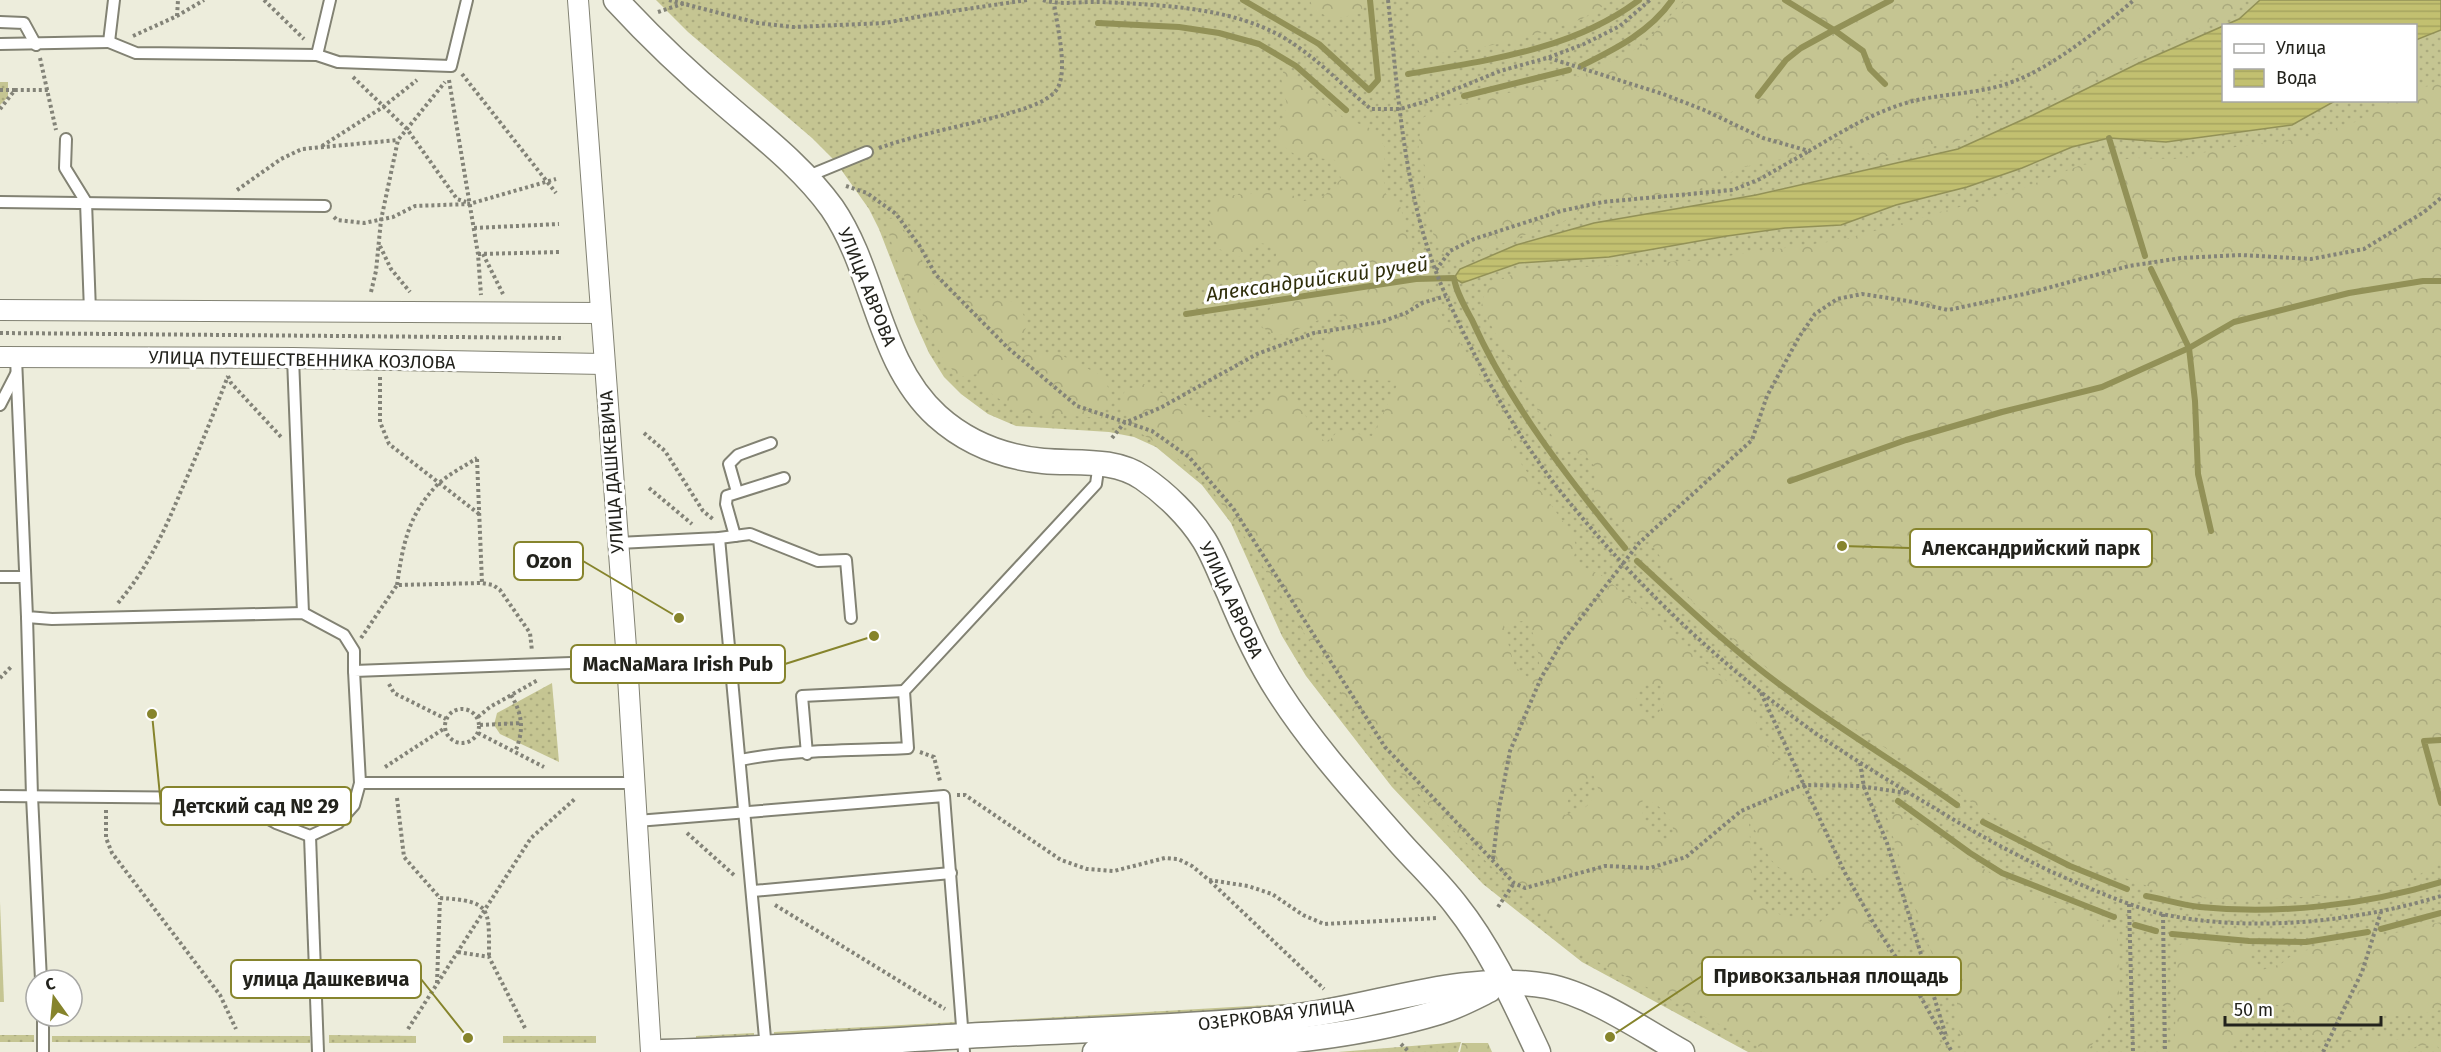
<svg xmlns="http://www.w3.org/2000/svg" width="2441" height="1052" font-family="'Fira Sans',sans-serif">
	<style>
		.grass { fill: url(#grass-dots); fill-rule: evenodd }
		.forest { fill: url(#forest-crowns); fill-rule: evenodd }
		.garden { fill: #c5c592 }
		.water { fill: url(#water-rules); stroke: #929157; stroke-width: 1.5 }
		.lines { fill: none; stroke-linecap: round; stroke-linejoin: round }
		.stream { stroke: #929157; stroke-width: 6 }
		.service-casing { stroke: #828273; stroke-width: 14 }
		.minor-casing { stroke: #828273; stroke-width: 22 }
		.tertiary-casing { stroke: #828273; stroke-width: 27 }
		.path { stroke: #838378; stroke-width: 4; stroke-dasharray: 3 3; stroke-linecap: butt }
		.service { stroke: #fff; stroke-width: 10 }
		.minor { stroke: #fff; stroke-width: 20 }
		.tertiary { stroke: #fff; stroke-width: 24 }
		.labels { text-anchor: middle; stroke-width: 6; stroke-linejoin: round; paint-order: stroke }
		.street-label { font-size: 18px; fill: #22221c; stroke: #fff }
		.water-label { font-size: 20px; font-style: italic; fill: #2f2e0a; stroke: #fff }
		.leader { fill: none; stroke: #86842c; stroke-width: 2 }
		.callout-dot { fill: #86842c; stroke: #fff; stroke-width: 2 }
		.callout { fill: #fff; stroke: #86842c; stroke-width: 2 }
		.callout-label { font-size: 20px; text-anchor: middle; font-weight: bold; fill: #22221c }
	</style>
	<defs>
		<pattern id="grass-dots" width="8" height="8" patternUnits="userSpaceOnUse" patternTransform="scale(1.5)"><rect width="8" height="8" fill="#c5c592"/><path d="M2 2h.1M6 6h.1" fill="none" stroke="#a9a97d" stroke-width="1.8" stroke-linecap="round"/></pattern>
		<pattern id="forest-crowns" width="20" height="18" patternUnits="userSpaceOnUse" patternTransform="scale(1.5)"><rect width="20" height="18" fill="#c5c592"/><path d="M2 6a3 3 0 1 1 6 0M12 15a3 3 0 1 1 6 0" fill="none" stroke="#a9a97d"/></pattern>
		<pattern id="water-rules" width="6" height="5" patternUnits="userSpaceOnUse" patternTransform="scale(1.5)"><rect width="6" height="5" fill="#c2c070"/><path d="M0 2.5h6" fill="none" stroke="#a6a560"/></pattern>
	</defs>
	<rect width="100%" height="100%" fill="#ededdc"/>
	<!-- grass -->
	<g class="grass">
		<path d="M656 0H2441V1052H1748L1582 962 1483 884 1392 787 1306 676 1282 636 1231 523 1202 485 1156 447 1134 437 1109 432 1016 426 988 414 961 394 944 377 929 353 915 322 879 229 869 209 835 161 812 138 688 32ZM2224 26H2416V100H2224Z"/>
		<path d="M0 82H8V97L0 105Z"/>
		<path d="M552 683 559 762 500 734 494 725 497 713Z"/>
		<path d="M1322 1002V1008L973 1028V1022Z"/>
		<path d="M956 1022V1028L774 1039V1032Z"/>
		<path d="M754 1033V1040L696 1043V1036Z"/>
		<rect x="0" y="1035" width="34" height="7"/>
		<path d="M329 1035 416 1036V1043H329Z"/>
		<path d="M52 1036H310V1043L52 1042Z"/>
		<rect x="503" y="1036" width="93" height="7"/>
		<path d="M1461 1042 1458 1052H1338Z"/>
	</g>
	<!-- forest -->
	<g class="forest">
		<path d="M1310 0H1361L1363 13 1332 19 1313 9Z"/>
		<path d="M1411 0H1613L1582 19 1512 42 1422 56C1410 39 1406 20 1411 0Z"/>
		<path d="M1685 0H2245L2232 13 2054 98 2038 89 2013 67 1980 79 1975 112 1978 132 1955 142 1877 158 1851 145 1739 168 1681 199 1630 205 1601 195 1562 223 1535 231 1462 259 1443 254 1434 237 1423 196 1426 168 1418 152 1420 132 1424 117 1442 109 1583 75 1642 46Z"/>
		<path d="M1284 70 1299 79 1342 117 1372 129 1386 149 1382 171 1386 194 1401 208 1406 232 1418 264 1439 311 1473 363 1507 426 1517 458 1572 534 1577 548 1572 562 1603 576 1750 701 1760 736 1810 805 1840 863 1824 879C1804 877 1783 877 1770 858 1762 846 1759 834 1749 822L1753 892 1773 913 1820 922 1844 901 1854 898 1891 957 1906 992 1928 1013 1944 1052H1767L1742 1036 1586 956 1436 814 1391 762 1353 712 1244 536 1206 482 1167 450 1134 429 1120 404 1125 390 1144 384 1208 417 1241 422 1258 411 1271 393 1281 389 1294 400 1326 444 1338 431 1372 436 1399 381 1340 379 1323 352 1329 337 1350 321 1335 313 1291 332 1275 336 1262 327 1267 313 1284 289 1248 296 1243 284 1271 269 1279 247 1260 243 1239 257 1219 249 1209 223 1214 201 1234 195 1286 192 1304 201 1324 196 1341 179 1335 160 1297 156 1276 141 1287 105 1281 78ZM1527 620 1537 643 1540 672 1530 679 1515 667 1503 625ZM1641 684 1663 685 1664 704 1653 721 1642 715 1636 697ZM1593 774 1599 791 1585 808 1565 815 1569 796ZM1642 798C1660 804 1670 814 1674 832L1667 842 1643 820Z"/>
		<path d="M2441 83V861L2406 883 2360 893 2244 901 2173 895 2091 866 2006 824 1789 687 1703 613 1685 593 1650 542 1637 541 1594 496 1595 467 1585 455 1559 449 1481 307 1487 285 1521 271 1698 260 1842 240 2013 192 2081 165 2135 158 2174 159 2220 149 2306 138 2358 121 2385 101 2416 100V89Z"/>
		<path d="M894 218 914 246 930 280 952 301 983 298 1017 302 1028 324 1016 348 1028 355 1059 354 1102 376 1112 395 1101 418 1018 412 979 385 978 374 958 377 943 358 895 256 887 226 889 219Z"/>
		<path d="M1886 814H1901L1999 879 2101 922 2118 939 2119 996 2099 1035 2087 1052H1966L1957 1023V991L1939 972 1918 918Z"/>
		<path d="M2441 922V1010L2404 1017 2386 1014 2355 1031 2316 1040 2301 1029 2292 1007 2270 1004 2255 994 2248 1006 2243 1033 2226 1052H2172L2171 1049 2175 1040 2176 961 2179 945 2193 940 2251 948V961L2262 970 2281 964 2296 952 2361 941Z"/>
		<path d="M2371 1035 2398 1040 2441 1038V1052L2437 1045 2417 1046 2407 1052H2344L2351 1044Z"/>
		<path d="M1462 1043H1488L1492 1052H1460Z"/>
	</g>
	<!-- garden -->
	<path class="garden" d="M0 902 4 1002H0Z"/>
	<!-- water -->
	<path class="water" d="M2260 0H2441V30L2416 40V26H2224V100L2335 101 2292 125 2166 142 2109 138 2072 147 2022 168 1967 187 1896 205 1841 225 1785 228 1727 236 1609 257 1519 263 1462 283 1454 278 1460 269 1516 245 1594 223 1756 195 1958 149 2033 115 2139 63 2239 19Z"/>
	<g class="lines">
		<!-- stream -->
		<g class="stream">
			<path d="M1243 0 1319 44 1369 90 1378 80 1370 0"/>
			<path d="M1785 0 1834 30 1891 0"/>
			<path d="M1098 23 1179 27 1219 33 1259 44 1296 66 1346 110"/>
			<path d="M1581 66C1615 49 1650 32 1672 0"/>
			<path d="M1408 74C1488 60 1573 50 1639 0"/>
			<path d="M1464 96 1569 70"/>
			<path d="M1758 96 1786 60 1801 48 1834 30 1863 51 1870 69 1885 84"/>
			<path d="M2109 138 2145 256"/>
			<path d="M2151 269 2189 348 2195 401 2198 474 2211 531"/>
			<path d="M1186 314 1416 279 1454 278C1456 292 1465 307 1472 320 1509 403 1568 478 1625 548"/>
			<path d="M1790 481 1906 440 2002 412 2102 387 2189 348 2234 322 2349 293 2423 281H2441"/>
			<path d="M1637 561C1686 606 1735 653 1790 692 1844 732 1902 766 1957 805"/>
			<path d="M2441 740 2424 741 2441 803"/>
			<path d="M1898 801 1970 853 2002 873 2114 917"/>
			<path d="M1983 822 2070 866 2127 889"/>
			<path d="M2146 896C2163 899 2182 905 2200 907 2279 915 2365 905 2441 882"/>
			<path d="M2135 925 2156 931"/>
			<path d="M2381 929 2441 913"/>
			<path d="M2172 934 2249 941 2306 942 2368 932"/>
		</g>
		<!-- service casing -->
		<g class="service-casing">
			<g id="service">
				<path d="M0 22 24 23 36 45"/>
				<path d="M109 42 136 53 317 55 330 0"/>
				<path d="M0 44 109 42 114 0"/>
				<path d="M317 55 338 62 451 66 467 0"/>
				<path d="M66 139 65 168 86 202 90 311"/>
				<path d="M806 177 867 152"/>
				<path d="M0 202 325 206"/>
				<path d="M16 358 27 617 52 619 303 613 344 635 354 651V671"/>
				<path d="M293 358 303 613"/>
				<path d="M0 405 16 374"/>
				<path d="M737 492 729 464 738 455 771 443"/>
				<path d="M735 536 726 504 727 496 784 478"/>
				<path d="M719 538 766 1049"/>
				<path d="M618 543 719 538 750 534 818 561 846 560 851 618"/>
				<path d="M0 577H24"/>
				<path d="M27 617 32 796 41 980"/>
				<path d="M807 754 802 696 904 691"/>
				<path d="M740 760C795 749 852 751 908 748L904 691 1096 484 1099 463"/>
				<path d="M360 783H635"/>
				<path d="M0 796 221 798 237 801 276 823 310 836 338 823 354 805 360 783 354 671 627 661"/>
				<path d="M637 821 944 796 964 1052"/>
				<path d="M310 836 318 1052"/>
				<path d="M753 891 951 873"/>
				<path d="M43 1016V1052"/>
			</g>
		</g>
		<!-- minor casing -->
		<g class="minor-casing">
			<g id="minor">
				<path d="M578 0 627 661 651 1052"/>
				<path d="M0 310 601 313"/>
				<path d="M0 357 293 358 604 364"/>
			</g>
		</g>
		<!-- tertiary casing -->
		<g class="tertiary-casing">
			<g id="tertiary">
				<path d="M616 0C651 38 688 73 727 106 764 138 803 168 832 208 876 272 877 361 937 416 967 443 1003 457 1043 461 1076 464 1114 458 1143 478 1165 493 1189 516 1204 540 1214 556 1221 576 1229 593 1243 627 1258 660 1278 691 1313 746 1359 796 1402 845 1420 865 1440 884 1456 905 1491 949 1514 1001 1538 1052"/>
				<path d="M662 1052C763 1049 864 1042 965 1036 1071 1030 1177 1028 1283 1018 1371 1010 1457 971 1547 986 1591 994 1643 1030 1682 1052"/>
				<path d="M1095 1052C1211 1046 1327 1046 1439 1012 1456 1007 1473 998 1489 990"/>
			</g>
		</g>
		<!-- path -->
		<g class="path">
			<path d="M264 0 304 39"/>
			<path d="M669 0 758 23 793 27 885 23 933 14 1027 0"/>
			<path d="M1043 0C1060 5 1076 2 1093 2 1108 2 1124 3 1139 4 1188 7 1243 13 1286 39 1317 58 1343 86 1371 109H1400L1424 102 1500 71 1547 58 1584 44 1620 26 1650 0"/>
			<path d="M1388 0C1399 100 1404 205 1447 298 1477 363 1513 430 1557 487 1629 578 1716 662 1811 730 1851 758 1894 784 1936 809 1985 839 2035 866 2089 888 2113 898 2137 908 2162 914 2250 933 2356 922 2441 896"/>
			<path d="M658 12 685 3"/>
			<path d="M177 16 178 0"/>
			<path d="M133 36 177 16 204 0"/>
			<path d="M40 58 56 130"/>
			<path d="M1549 58 1663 94 1704 110 1763 138 1809 151C1843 131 1875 111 1913 101 1946 93 1980 94 2012 82 2053 67 2101 28 2134 0"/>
			<path d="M462 74 556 193"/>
			<path d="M353 77 407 129 457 199 466 202"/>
			<path d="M449 80 478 254 481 295"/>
			<path d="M0 90H15"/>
			<path d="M0 109 15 90H48"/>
			<path d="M322 146 383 107 417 80"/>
			<path d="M879 148C927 131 978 124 1026 108 1037 104 1055 97 1059 85 1067 65 1057 26 1054 3"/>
			<path d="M846 186 867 193 896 214 919 245 936 275 1008 348 1077 406 1152 431 1189 457 1233 508 1385 747 1514 883 1525 888 1605 866 1650 868 1686 857 1741 811 1802 785 1860 786 1906 793"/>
			<path d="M237 190 281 159 302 149 398 140"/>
			<path d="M334 217 337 220 364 223 393 217 415 206 469 204 556 179"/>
			<path d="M474 228 559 224"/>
			<path d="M380 246 391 269 410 292"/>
			<path d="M478 254 561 252"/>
			<path d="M483 254 503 294"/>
			<path d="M1436 270 1450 251 1474 239 1561 211 1603 202 1733 190 1760 179 1809 151"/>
			<path d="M371 292 376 271 381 220 398 140 445 82"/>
			<path d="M0 333 564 338"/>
			<path d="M228 376 231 383 282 438"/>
			<path d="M380 377V422L389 444 479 514"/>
			<path d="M644 433 665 451 703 511 714 520"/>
			<path d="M1112 438 1124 423 1160 408 1257 354 1314 333 1381 322 1406 313 1422 303 1446 296"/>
			<path d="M477 459 482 583"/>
			<path d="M649 488 692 524"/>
			<path d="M397 585C403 544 408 515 438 484 449 474 465 466 477 458"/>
			<path d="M118 603C147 569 164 532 181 491 198 453 213 415 228 376"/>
			<path d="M361 638 397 585 482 583 493 585 500 590 530 633 532 651"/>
			<path d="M0 678 12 666"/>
			<path d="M389 684 394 693 446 719"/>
			<path d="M1761 693 1845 873 1874 924 1911 980 1952 1052"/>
			<path d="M511 695C523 715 524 731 515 752"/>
			<circle cx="462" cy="726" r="17"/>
			<path d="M478 717 490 707 538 680"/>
			<path d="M480 725 522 723"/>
			<path d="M478 733 544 767"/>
			<path d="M920 752 934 757 940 781"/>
			<path d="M1860 763 1864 787 1887 843 1946 1036"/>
			<path d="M385 767 445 728"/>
			<path d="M957 795H965L1061 860 1087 869 1114 871 1165 858 1178 859 1192 866 1209 880 1248 886 1272 894 1303 915 1324 924 1438 918"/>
			<path d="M397 798 404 857 440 898C492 901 489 908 489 957"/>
			<path d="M106 810V838L112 853 220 995 236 1029"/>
			<path d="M687 833 735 876"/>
			<path d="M1493 859 1499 808 1510 751 1541 678 1562 642 1639 543 1752 440 1767 396 1799 337 1815 314 1837 299 1862 294 1908 301 1948 310 2029 293 2129 266 2181 258 2241 255 2311 259 2364 249 2424 212 2441 198"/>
			<path d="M1210 881 1324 989"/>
			<path d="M2129 904 2133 1052"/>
			<path d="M775 905 945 1009"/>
			<path d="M1498 907 1514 883"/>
			<path d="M2163 914 2165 1052"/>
			<path d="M458 952 489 957 526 1030"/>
			<path d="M437 983 440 898"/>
			<path d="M408 1029 531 838 576 798"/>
			<path d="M1401 1044 1409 1052"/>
			<path d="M2323 1052 2362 972 2381 912"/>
		</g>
		<!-- service -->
		<use href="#service" class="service"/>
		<!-- minor -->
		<use href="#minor" class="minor"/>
		<!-- tertiary -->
		<use href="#tertiary" class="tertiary"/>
	</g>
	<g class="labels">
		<!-- street labels -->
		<g class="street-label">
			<text transform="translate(867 287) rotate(68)" y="6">УЛИЦА АВРОВА</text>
			<text transform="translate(302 360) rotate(1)" y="6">УЛИЦА ПУТЕШЕСТВЕННИКА КОЗЛОВА</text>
			<text transform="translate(612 472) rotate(-94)" y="6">УЛИЦА ДАШКЕВИЧА</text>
			<text transform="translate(1231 600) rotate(65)" y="6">УЛИЦА АВРОВА</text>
			<text transform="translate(1276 1015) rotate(-7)" y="6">ОЗЕРКОВАЯ УЛИЦА</text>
		</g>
		<!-- water labels -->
		<g class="water-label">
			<text transform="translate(1317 279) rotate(-8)" y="7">Александрийский ручей</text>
		</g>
	</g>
	<!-- callouts -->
	<path class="leader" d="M1842 546L1910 548M679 618L583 561M874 636L785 664M152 714L161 806M1610 1037L1702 976M468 1038L421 979"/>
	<g class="callout-dot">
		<circle cx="1842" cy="546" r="6"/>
		<circle cx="679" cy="618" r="6"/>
		<circle cx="874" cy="636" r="6"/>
		<circle cx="152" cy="714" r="6"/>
		<circle cx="1610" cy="1037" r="6"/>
		<circle cx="468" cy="1038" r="6"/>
	</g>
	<g class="callout">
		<rect x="1910" y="529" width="242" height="38" rx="6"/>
		<rect x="514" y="542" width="69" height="38" rx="6"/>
		<rect x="571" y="645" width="214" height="38" rx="6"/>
		<rect x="161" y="787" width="190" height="38" rx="6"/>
		<rect x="1702" y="957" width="259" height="38" rx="6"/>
		<rect x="231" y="960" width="190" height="38" rx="6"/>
	</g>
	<g class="callout-label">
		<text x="2031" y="555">Александрийский парк</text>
		<text x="549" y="568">Ozon</text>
		<text x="678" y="671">MacNaMara Irish Pub</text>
		<text x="256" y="813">Детский сад № 29</text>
		<text x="1831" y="983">Привокзальная площадь</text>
		<text x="326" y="986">улица Дашкевича</text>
	</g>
	<!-- legend -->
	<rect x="2222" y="24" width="195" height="78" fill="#ffffff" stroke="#a7a7a4" stroke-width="1.5"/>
	<rect x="2234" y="44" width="30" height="9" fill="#ffffff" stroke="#a7a7a4" stroke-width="1.5"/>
	<text x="2276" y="54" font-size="18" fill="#22221c">Улица</text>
	<rect x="2234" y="69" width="30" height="18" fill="url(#water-rules)" stroke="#a7a7a4" stroke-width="1.5"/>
	<text x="2276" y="84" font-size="18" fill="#22221c">Вода</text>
	<!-- north arrow -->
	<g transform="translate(54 998) rotate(345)"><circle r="28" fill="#ffffff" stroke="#a7a7a4" stroke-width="1.5"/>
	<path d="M0-4.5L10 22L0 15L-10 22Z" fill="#86842c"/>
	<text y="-9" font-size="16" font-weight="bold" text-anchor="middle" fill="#22221c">С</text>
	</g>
	<!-- scale -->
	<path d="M2225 1016v9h156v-9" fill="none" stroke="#22221c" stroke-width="3"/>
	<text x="2234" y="1016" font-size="18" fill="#22221c" stroke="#ffffff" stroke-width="4.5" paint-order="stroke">50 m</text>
</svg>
